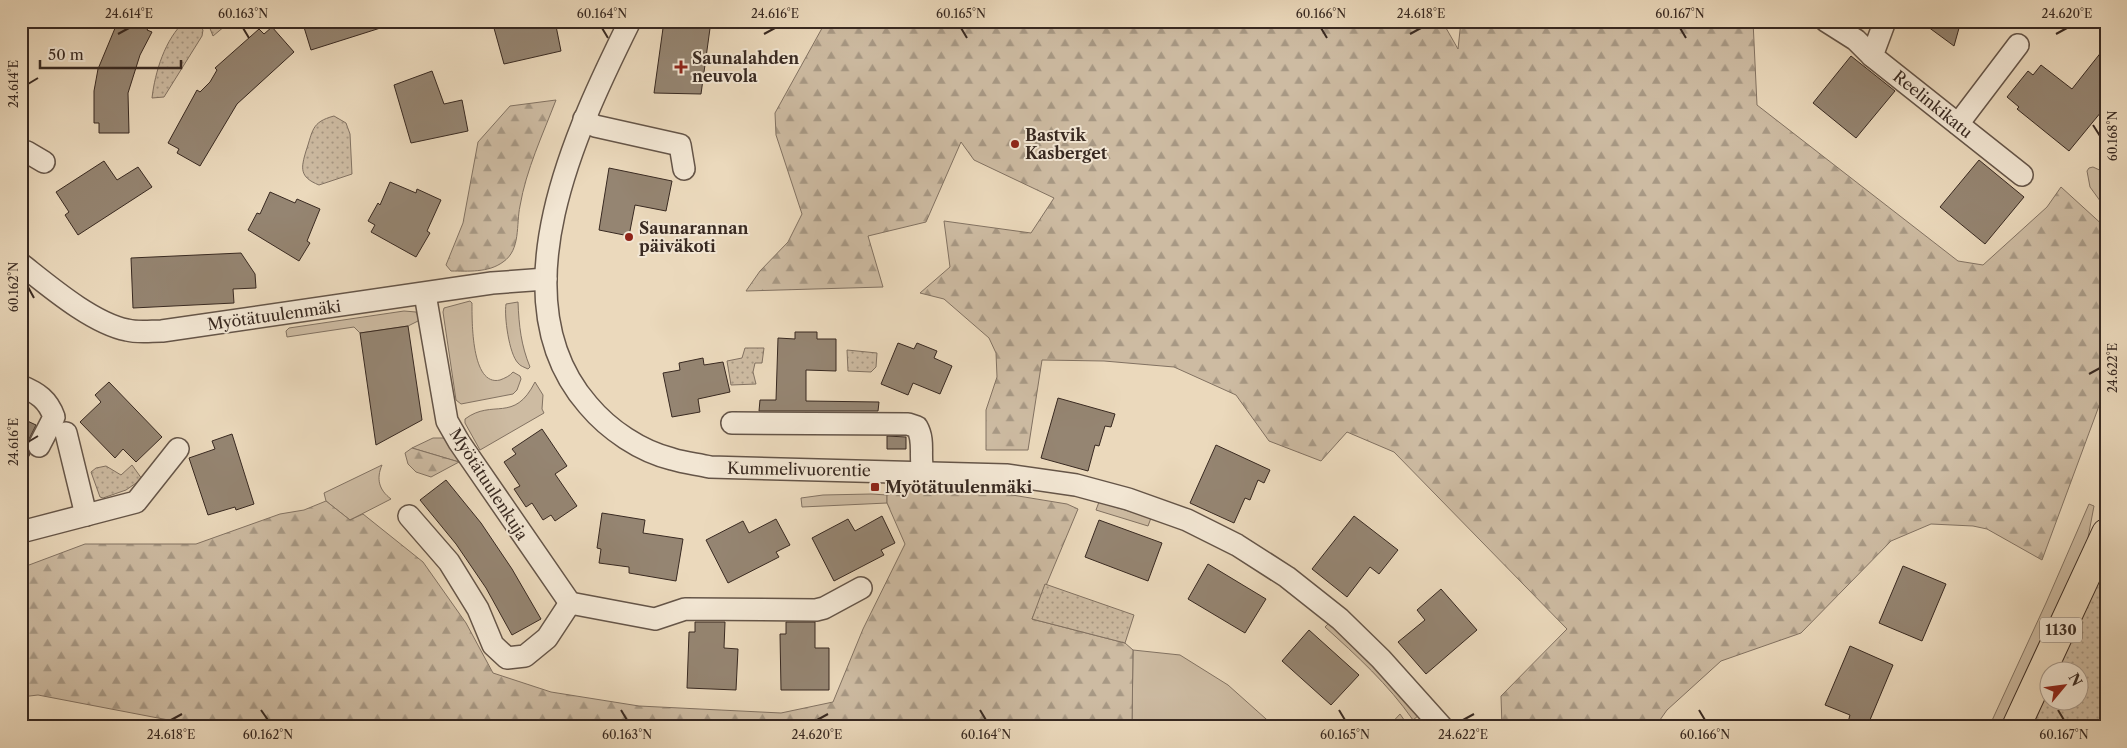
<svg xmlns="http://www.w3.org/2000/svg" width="2127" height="748" font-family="'Libre Caslon Text',serif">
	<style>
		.grass { fill: #cdbba2; stroke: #827262 }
		.forest { fill: url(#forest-firs); stroke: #827262 }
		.park { fill: url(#park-dots); stroke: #827262 }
		.building { fill: #958572; stroke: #382921 }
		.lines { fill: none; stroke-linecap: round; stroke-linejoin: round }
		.minor-casing { stroke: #655548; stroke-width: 24 }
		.major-casing { stroke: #382921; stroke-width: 30 }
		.minor { stroke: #f2e6d3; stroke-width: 21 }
		.major { stroke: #ebd9bc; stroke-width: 28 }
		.ticks { fill: none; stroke: #382921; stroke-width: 2 }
		.poi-dot { fill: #8f2418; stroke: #f2e6d3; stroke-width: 2 }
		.labels { text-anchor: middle; stroke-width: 4; stroke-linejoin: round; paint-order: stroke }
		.shield { fill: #f2e6d3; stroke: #706256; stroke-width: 1 }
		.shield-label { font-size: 15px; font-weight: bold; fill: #382921 }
		.poi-label { font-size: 16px; font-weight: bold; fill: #382921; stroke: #f2e6d3; text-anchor: start }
		.street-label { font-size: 16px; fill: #382921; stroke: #f2e6d3 }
		.neatline { fill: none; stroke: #382921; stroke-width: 2 }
		.ticks-label { font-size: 12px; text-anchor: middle; fill: #382921 }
	</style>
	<defs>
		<pattern id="forest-firs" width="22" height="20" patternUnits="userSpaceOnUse" patternTransform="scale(1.25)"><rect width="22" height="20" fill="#cdbba2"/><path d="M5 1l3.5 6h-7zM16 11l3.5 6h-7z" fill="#a79884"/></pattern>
		<pattern id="park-dots" width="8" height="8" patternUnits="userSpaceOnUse" patternTransform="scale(1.25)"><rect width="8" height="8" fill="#cdbba2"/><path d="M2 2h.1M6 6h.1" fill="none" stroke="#a79884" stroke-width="1.8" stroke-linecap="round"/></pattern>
	</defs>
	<rect width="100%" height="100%" fill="#ebd9bc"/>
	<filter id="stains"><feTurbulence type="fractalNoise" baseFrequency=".004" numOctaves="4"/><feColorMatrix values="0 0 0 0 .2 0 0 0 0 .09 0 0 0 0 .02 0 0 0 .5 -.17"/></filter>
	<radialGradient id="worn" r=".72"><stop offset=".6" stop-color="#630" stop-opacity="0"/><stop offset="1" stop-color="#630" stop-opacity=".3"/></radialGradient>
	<!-- grass -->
	<g class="grass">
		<path d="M2093 167 2106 173V209L2090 187 2087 171 2089 168Z"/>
		<path d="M470 301 472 303C472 320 471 387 500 380 505 378 510 376 513 372L520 376 521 379 517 390 513 394 461 404 456 400 443 312 444 308Z"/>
		<path d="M518 302C519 326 521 345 530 367L528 369C524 367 520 366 518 363 509 354 504 316 506 304Z"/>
		<path d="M404 311 416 312 420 320 408 326 360 333 354 327 287 337 286 331 289 328Z"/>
		<path d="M535 382 543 395 542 409 544 413 480 450 465 423V419C493 398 514 424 535 382Z"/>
		<path d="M433 438H445L459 462 412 448Z"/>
		<path d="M382 465C376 479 379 490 391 499L350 520 326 501 324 493Z"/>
		<path d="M871 494 887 495V503L802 507 801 498 823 495Z"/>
		<path d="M1099 502 1151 518 1148 526 1096 510Z"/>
		<path d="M2089 504 2094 506 2087 543 2029 674 2002 727H1989L2046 603Z"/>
		<path d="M1331 621 1371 658 1418 716 1413 720C1388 684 1357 656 1325 627Z"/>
		<path d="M1133 650 1180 655 1228 685 1275 727H1132Z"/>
		<path d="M1400 714 1409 727H1388Z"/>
	</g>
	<!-- forest -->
	<g class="forest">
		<path d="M826 21H1442L1458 49 1461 21H1753L1757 105 1958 261 1983 265 2047 207 2061 187 2106 228V387L2042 560 1987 529 1973 526 1931 524 1891 541 1801 633 1721 661 1667 710 1655 727H1502L1501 696 1567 629 1394 452 1347 432 1321 461 1269 441 1236 395 1174 367 1104 361 1042 360 1028 450H986V410L997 377 996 353 989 338 944 299 920 293 950 267 944 221 1031 233 1054 198 974 160 961 142 926 222 868 236 883 287 746 291 760 271 788 242 802 214 776 135 775 113Z"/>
		<path d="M556 100C543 134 526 170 520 206 516 224 521 250 503 262 488 273 468 271 451 271L446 265 463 223 478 142 510 106Z"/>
		<path d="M412 448 459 462 431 477 416 472 408 464 405 453Z"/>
		<path d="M916 490 1006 494 1067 504 1078 509 1032 619 1125 643 1133 650 1132 727H205L38 695 21 697V568L85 544H196L280 514 304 510 326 501 350 520 363 514 423 562 466 623 493 673 551 692 639 706 781 713 833 702 863 629 905 544 887 503V495Z"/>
	</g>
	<!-- park -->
	<g class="park">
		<path d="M185 21 197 22 203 30 202 36 164 97 152 98C155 72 165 39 185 21Z"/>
		<path d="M207 21H231L213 36Z"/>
		<path d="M334 116 346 123 350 134 352 174 319 185C299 177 301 168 306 151 313 131 311 122 334 116Z"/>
		<path d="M745 348H764L762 363H755L753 372 756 384 731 385 727 361 742 358Z"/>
		<path d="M847 350 877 353 876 367 871 372 848 371Z"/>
		<path d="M132 465 142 479 126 490 103 498 100 497 91 472 96 468 106 466 121 475Z"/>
		<path d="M2106 561V727H2031L2049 686 2050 700H2080V670H2056Z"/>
		<path d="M1045 584 1134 615 1125 643 1032 619Z"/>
	</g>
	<!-- building -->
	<g class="building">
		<path d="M118 21H152L147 30 152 32 140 55 128 93 129 133H99V123H94V91L98 69Z"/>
		<path d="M311 21H393V24L311 50 303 24Z"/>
		<path d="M492 21H535L536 25 555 21 561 51 504 64Z"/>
		<path d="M664 21H711L701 94 654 93Z"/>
		<path d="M1920 21H1961L1954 46Z"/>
		<path d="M272 27 294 52 237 104 200 166 177 153 179 149 168 143 197 90 200 92 210 82 217 70 215 68 259 29 264 34Z"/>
		<path d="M2106 46V106L2069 151 2017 109 2019 107 2007 97 2028 71 2033 75 2041 65 2072 89Z"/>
		<path d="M1851 56 1895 91 1856 138 1813 103Z"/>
		<path d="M432 71 444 104 462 100 468 131 411 143 394 85Z"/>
		<path d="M1979 160 2024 197 1985 244 1940 207Z"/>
		<path d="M104 161 117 180 138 167 152 187 78 235 65 215 69 212 56 192Z"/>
		<path d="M609 168 672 181 666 211 635 205 629 236 599 230Z"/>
		<path d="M390 182 416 193 417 189 441 200 427 231 430 233 416 257 371 232 375 225 368 221 378 203 380 205Z"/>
		<path d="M270 192 295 203 297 199 320 209 307 241 310 243 299 261 248 230 257 213 260 214Z"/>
		<path d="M241 253 255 274 256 288 233 289 234 303 133 308 131 258Z"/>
		<path d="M408 326 422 420 376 445 360 333Z"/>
		<path d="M795 332H817V339H836V371L806 370V401L879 402 878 411H759L760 400H776L778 338 795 339Z"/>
		<path d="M898 343 914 349 917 343 937 351 934 358 952 366 940 394 913 383 908 395 881 384Z"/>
		<path d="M703 358 704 365 723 362 730 392 698 399 700 412 672 417 663 373 680 370 679 363Z"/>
		<path d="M109 382 162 437 136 462 123 449 115 458 80 422 101 402 95 395Z"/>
		<path d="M1058 398 1115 414 1111 427 1105 426 1099 446 1095 445 1088 471 1041 458Z"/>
		<path d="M21 418 36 425 28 441 27 447 30 454 21 471Z"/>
		<path d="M542 429 567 466 555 474 577 506 555 521 551 515 543 520 532 503 526 507 514 489 520 486 504 462 516 454 512 449Z"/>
		<path d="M232 434 254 504 236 510 235 507 208 515 189 458 215 449 212 441Z"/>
		<path d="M887 436 906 437V449H887Z"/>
		<path d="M1216 445 1270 470 1264 483 1258 480 1250 500 1245 498 1234 523 1190 503Z"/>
		<path d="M446 480 481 523 512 569 541 619 512 635 486 588 456 544 420 500Z"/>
		<path d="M602 513 645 520 643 533 683 539 676 581 629 573V567L599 563 601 549 597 548Z"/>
		<path d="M882 516 895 543 881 550 884 555 834 581 812 538 848 519 855 531Z"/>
		<path d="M1354 516 1398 550 1379 574 1370 567 1347 597 1312 569Z"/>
		<path d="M776 519 790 545 776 552 779 557 728 583 706 540 743 521 749 533Z"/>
		<path d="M1099 520 1162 543 1148 581 1085 557Z"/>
		<path d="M1208 564 1266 599 1245 633 1188 599Z"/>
		<path d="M1903 566 1946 584 1922 641 1879 623Z"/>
		<path d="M1441 589 1477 630 1426 674 1398 642 1425 620 1417 610Z"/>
		<path d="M695 622H725L724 648 738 649 736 690 687 688 689 632H695Z"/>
		<path d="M786 622H815V648H829V690H781L780 634H786Z"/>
		<path d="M1309 630 1359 675 1331 705 1282 661Z"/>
		<path d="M1850 646 1893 665 1867 727H1859L1848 722 1850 715 1825 705Z"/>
	</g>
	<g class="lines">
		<!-- minor casing -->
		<g class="minor-casing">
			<g id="minor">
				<path d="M630 21C577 128 495 298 588 405 609 430 640 451 672 459 685 463 697 464 710 467L1006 475 1076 485 1128 499 1187 520 1237 545 1287 577 1340 619 1381 659 1442 727"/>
				<path d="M1826 21 1856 40 1872 56"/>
				<path d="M1885 21 1872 56 2022 175"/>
				<path d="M584 119 595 126 680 145 684 169"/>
				<path d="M1958 124 2018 45"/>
				<path d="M27 152 44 162"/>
				<path d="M21 264C49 286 92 323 127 330 138 333 151 331 162 331L492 283 546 279"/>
				<path d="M425 294 447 421 459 442 570 603"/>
				<path d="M21 386C38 393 48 400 54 417L39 446"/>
				<path d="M732 423 908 424 917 427C925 441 919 456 923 471"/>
				<path d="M66 433 86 515"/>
				<path d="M409 516 449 562 478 609 493 645 507 658 525 656 547 638 570 603"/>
				<path d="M21 532 136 502 178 449"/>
				<path d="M570 603 655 619 685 609 816 610 824 608 861 588"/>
			</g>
		</g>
		<!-- major casing -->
		<g class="major-casing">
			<path id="major" d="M2016 727 2106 533"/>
		</g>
		<!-- minor -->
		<use href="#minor" class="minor"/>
		<!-- major -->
		<use href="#major" class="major"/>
	</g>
	<!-- ticks -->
	<path class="ticks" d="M243 28 249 38M602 28 608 38M961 28 967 38M1321 28 1327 38M1680 28 1686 38M118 34 129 28M764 34 775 28M1410 34 1421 28M2056 34 2067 28M28 84 38 78M2093 125 2100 136M28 287 34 298M2089 374 2100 368M28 442 38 436M261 710 268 720M621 710 627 720M980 710 986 720M1339 710 1345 720M1699 710 1705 720M2058 710 2064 720M171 720 182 714M817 720 828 714M1463 720 1474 714"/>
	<!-- markers -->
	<g class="poi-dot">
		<path d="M678.5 59.5h5v5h5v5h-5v5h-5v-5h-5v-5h5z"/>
		<circle cx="1015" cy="144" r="5"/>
		<circle cx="629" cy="237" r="5"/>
		<rect x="870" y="482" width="10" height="10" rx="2.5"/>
	</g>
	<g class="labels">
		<!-- shield labels -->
		<rect class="shield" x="2040" y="617.5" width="42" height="25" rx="4"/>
		<g class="shield-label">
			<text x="2061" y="635">1130</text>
		</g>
		<!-- poi labels -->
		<g class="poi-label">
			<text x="692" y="64">Saunalahden<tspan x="692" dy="18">neuvola</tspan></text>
			<text x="1025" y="141">Bastvik<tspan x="1025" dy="18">Kasberget</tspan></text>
			<text x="639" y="234">Saunarannan<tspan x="639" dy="18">päiväkoti</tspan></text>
			<text x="885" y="493">Myötätuulenmäki</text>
		</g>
		<!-- street labels -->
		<g class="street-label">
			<text transform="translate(1933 104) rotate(39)" y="6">Reelinkikatu</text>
			<text transform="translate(274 315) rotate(-8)" y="6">Myötätuulenmäki</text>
			<text transform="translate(799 469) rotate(1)" y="6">Kummelivuorentie</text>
			<text transform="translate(489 484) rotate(57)" y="6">Myötätuulenkuja</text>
		</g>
	</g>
	<!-- margin -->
	<rect width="2127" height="748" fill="none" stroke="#ebd9bc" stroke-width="55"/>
	<!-- north arrow -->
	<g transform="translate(2064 686) rotate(61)"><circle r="24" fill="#f2e6d3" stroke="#a89a8c"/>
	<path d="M0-4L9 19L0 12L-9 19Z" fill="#8f2418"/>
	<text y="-8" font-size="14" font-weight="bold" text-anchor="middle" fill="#382921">N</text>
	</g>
	<!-- scale -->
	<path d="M40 60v8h141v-8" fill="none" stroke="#382921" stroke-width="2.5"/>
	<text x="48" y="60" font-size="15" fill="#382921" stroke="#f2e6d3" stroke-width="4" paint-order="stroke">50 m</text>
	<rect x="28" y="28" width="2072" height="692" class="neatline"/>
	<g class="ticks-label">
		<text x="129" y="18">24.614°E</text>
		<text x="243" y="18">60.163°N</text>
		<text x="602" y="18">60.164°N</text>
		<text x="775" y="18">24.616°E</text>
		<text x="961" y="18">60.165°N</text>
		<text x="1321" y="18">60.166°N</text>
		<text x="1421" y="18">24.618°E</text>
		<text x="1680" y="18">60.167°N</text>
		<text x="2067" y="18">24.620°E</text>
		<text transform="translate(14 84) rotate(-90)" y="4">24.614°E</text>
		<text transform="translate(2113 136) rotate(-90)" y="4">60.168°N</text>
		<text transform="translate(14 287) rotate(-90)" y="4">60.162°N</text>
		<text transform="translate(2113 368) rotate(-90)" y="4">24.622°E</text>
		<text transform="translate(14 442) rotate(-90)" y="4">24.616°E</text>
		<text x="171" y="739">24.618°E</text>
		<text x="268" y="739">60.162°N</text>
		<text x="627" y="739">60.163°N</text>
		<text x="817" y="739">24.620°E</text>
		<text x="986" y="739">60.164°N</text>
		<text x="1345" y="739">60.165°N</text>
		<text x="1463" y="739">24.622°E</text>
		<text x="1705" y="739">60.166°N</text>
		<text x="2064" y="739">60.167°N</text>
	</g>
	<rect width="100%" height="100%" filter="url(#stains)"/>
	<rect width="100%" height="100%" fill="url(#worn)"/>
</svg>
